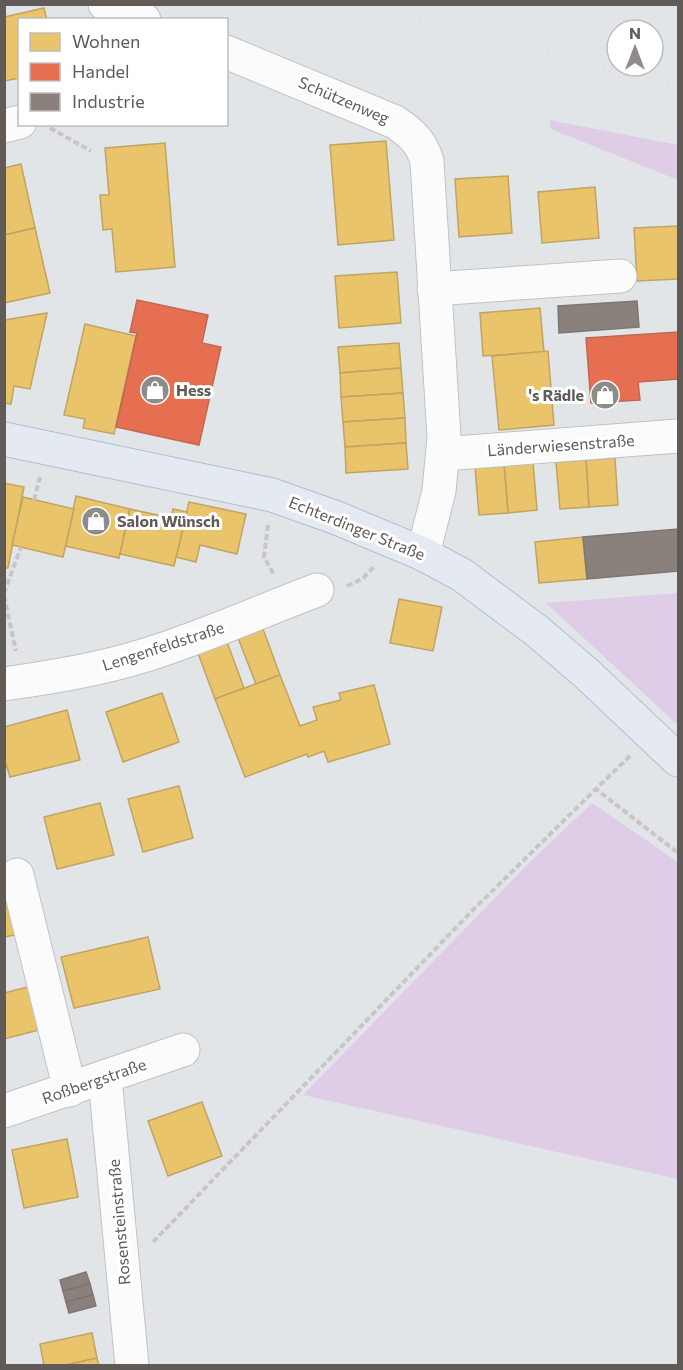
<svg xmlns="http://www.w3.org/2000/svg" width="683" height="1370" font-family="Commissioner,sans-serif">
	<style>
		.green { fill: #dfcce7 }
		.homes { fill: #e9c46a; stroke: #c0a464; stroke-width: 1.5 }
		.shops { fill: #e76f51; stroke: #bf6953; stroke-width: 1.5 }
		.industry { fill: #8a817c; stroke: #7e7671; stroke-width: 1.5 }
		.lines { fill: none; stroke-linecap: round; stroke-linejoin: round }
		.minor-casing { stroke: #c3c2c2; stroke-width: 35 }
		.major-casing { stroke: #aebfd2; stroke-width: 35 }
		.path { stroke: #cac4c9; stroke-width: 4; stroke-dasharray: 6 3; stroke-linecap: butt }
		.minor { stroke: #fbfbfc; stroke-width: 33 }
		.major { stroke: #e5e9f1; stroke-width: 33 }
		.rail { stroke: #dfdfe0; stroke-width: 4.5; stroke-dasharray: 1.5 8; stroke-linecap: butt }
		.labels { text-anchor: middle; stroke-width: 6; stroke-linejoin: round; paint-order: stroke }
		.street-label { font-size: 16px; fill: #615b57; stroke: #fff }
		.poi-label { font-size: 16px; font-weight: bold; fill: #615b57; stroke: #fff; text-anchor: start }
	</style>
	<rect width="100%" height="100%" fill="#e2e5e8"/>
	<!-- green -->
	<g class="green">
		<path d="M549 120 678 145V180L551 129Z"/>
		<path d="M678 593V725L546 603Z"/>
		<path d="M592 803 678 862V1179L303 1095 531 861Z"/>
	</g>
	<!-- homes -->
	<g class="homes">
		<path d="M44 8 47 20H20V78L4 81V17Z"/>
		<path d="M386 141 394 240 338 245 330 145Z"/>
		<path d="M165 143 175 267 116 272 112 229 103 230 100 195H109L105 148Z"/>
		<path d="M21 164 35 228 4 235V168Z"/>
		<path d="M508 176 512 233 459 237 455 179Z"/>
		<path d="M595 187 599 238 542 243 538 192Z"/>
		<path d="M678 226V279L637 281 634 228Z"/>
		<path d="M35 228 50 293 4 303V235Z"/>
		<path d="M397 272 401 323 339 328 335 276Z"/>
		<path d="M540 308 544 352 483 356 480 313Z"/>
		<path d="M47 313 30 389 14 386 11 404 4 403 5 320Z"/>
		<path d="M85 324 136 336 114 434 83 428 85 419 64 415Z"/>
		<path d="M399 343 401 368 340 373 338 347Z"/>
		<path d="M548 351 554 425 499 430 492 356Z"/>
		<path d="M401 368 403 393 341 397 340 373Z"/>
		<path d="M403 393 405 418 343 422 341 397Z"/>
		<path d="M405 418 406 443 345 447 343 422Z"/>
		<path d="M406 443 408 469 346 473 345 447Z"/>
		<path d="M615 458 618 505 589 507 586 460Z"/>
		<path d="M586 460 589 507 560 509 556 462Z"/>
		<path d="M533 462 537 510 508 513 504 464Z"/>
		<path d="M504 464 508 513 479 515 475 467Z"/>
		<path d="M4 483 24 487 8 568H4Z"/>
		<path d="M76 496 130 509 119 558 65 546Z"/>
		<path d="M23 497 74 509 63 557 12 545Z"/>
		<path d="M189 502 246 514 237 554 200 545 196 562 176 557Z"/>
		<path d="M130 509 171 518 173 509 187 512 174 566 120 554Z"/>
		<path d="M583 537 587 579 539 583 535 542Z"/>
		<path d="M399 599 442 607 433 651 390 643Z"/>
		<path d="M263 629 280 675 256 684 238 638Z"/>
		<path d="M227 642 244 688 215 699 198 653Z"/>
		<path d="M280 675 300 726 317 720 313 707 341 700 339 693 374 685 390 744 328 762 324 751 308 757 307 754 245 777 215 699Z"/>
		<path d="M162 693 179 742 123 762 106 712Z"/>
		<path d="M67 710 80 760 10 777 4 758V727Z"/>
		<path d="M179 786 193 838 143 852 128 799Z"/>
		<path d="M100 803 114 855 57 869 44 817Z"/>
		<path d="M4 889 15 935 4 937Z"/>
		<path d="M148 937 160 989 74 1008 61 957Z"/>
		<path d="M28 987 39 1030 4 1039V993Z"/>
		<path d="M202 1102 222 1156 168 1176 148 1121Z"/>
		<path d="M67 1139 78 1197 24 1208 12 1150Z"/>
		<path d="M92 1333 97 1358 62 1366H44L40 1344Z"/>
		<path d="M97 1358 99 1366H62Z"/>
	</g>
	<!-- shops -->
	<g class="shops">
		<path d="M137 300 208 315 202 343 221 347 199 445 116 427 137 333 130 332Z"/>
		<path d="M678 332V379L638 382 640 400 591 403 586 338Z"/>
	</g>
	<!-- industry -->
	<g class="industry">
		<path d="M637 301 639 327 559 333 558 306Z"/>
		<path d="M678 529V571L587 579 583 537Z"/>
		<path d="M86 1272 90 1284 63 1291 60 1280Z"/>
		<path d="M90 1284 93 1295 66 1302 63 1291Z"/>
		<path d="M93 1295 96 1306 69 1313 66 1302Z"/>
	</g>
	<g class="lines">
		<!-- minor casing -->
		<g class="minor-casing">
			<g id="minor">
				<path d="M105 4 144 20"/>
				<path d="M226 52 395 122C411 133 421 141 427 161L444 437 439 491 423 554"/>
				<path d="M4 126 20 122"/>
				<path d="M434 289 620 276"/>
				<path d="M443 454 678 436"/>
				<path d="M4 684C53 677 102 669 149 654 206 636 261 611 317 590"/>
				<path d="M17 875 70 1090"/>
				<path d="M105 1078 132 1366"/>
				<path d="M4 1111 183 1050"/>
			</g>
		</g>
		<!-- major casing -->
		<g class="major-casing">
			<path id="major" d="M4 439 272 495 337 518 423 554 462 575 537 631 586 673 678 760"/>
		</g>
		<!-- path -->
		<g class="path">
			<path d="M50 128 91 151"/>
			<path d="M34 500 40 477"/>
			<path d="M268 525 264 557 274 575"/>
			<path d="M347 586 362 579 375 566"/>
			<path d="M4 593 21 547"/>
			<path d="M4 596 16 651"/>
			<path d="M630 756 596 789 678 853"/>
			<path d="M153 1242 472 911 596 789"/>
		</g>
		<!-- minor -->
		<use href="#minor" class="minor"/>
		<!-- major -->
		<use href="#major" class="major"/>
		<!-- rail -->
		<g class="rail">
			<path d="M293 4 678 104"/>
			<path d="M364 4 678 85"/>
		</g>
	</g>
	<!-- icons -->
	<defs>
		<g id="shop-disc" transform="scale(1.5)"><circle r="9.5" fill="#8e8b8a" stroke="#fff"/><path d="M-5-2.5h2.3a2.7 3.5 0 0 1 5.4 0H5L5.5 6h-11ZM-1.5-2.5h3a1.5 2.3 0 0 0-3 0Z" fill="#fff"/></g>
	</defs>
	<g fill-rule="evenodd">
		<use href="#shop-disc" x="155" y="390"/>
		<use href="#shop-disc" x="605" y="395"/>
		<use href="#shop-disc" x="96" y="521"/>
	</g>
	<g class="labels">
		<!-- street labels -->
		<g class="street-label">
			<text transform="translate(344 100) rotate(23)" y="6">Schützenweg</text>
			<text transform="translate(561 445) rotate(-4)" y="6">Länderwiesenstraße</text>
			<text transform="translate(357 528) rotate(22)" y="6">Echterdinger Straße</text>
			<text transform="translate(163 646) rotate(-18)" y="6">Lengenfeldstraße</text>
			<text transform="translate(94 1081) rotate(-19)" y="6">Roßbergstraße</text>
			<text transform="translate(119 1222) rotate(-95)" y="6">Rosensteinstraße</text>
		</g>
		<!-- poi labels -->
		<g class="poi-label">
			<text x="176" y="396">Hess</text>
			<text x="584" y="401" text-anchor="end">'s Rädle</text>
			<text x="117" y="527">Salon Wünsch</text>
		</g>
	</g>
	<!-- border -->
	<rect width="683" height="1370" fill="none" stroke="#615b57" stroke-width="12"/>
	<!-- legend -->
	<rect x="18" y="18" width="210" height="108" fill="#ffffff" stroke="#c0bdbc" stroke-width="1.5"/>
	<rect x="30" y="33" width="30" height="18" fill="#e9c46a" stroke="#c0bdbc" stroke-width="1.5"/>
	<text x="72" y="48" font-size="18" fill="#615b57">Wohnen</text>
	<rect x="30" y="63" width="30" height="18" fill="#e76f51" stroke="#c0bdbc" stroke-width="1.5"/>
	<text x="72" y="78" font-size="18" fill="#615b57">Handel</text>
	<rect x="30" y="93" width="30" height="18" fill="#8a817c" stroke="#c0bdbc" stroke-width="1.5"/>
	<text x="72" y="108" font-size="18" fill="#615b57">Industrie</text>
	<!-- north arrow -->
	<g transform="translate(635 48)"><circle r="28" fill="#ffffff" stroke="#c0bdbc" stroke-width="1.5"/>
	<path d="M0-4.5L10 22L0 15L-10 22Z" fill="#8e8b8a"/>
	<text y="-9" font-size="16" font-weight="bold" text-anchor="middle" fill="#615b57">N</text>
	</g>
</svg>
